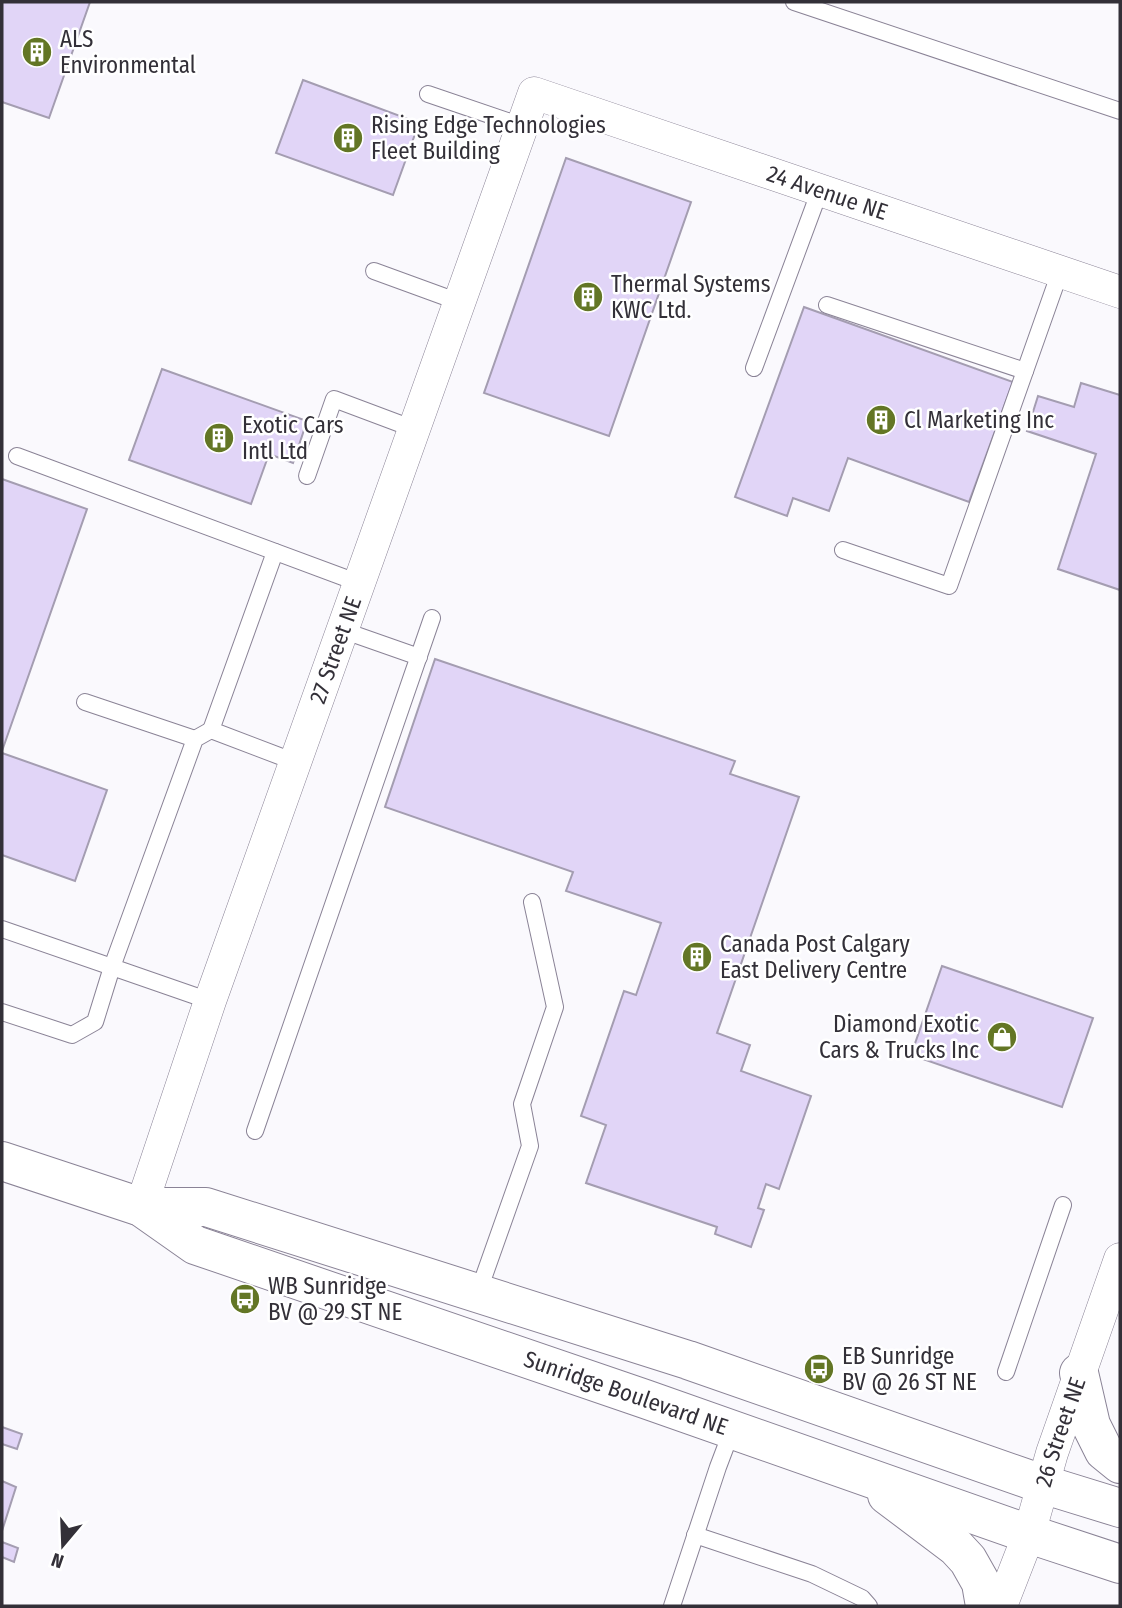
<svg xmlns="http://www.w3.org/2000/svg" width="1122" height="1608" font-family="'Fira Sans Condensed',sans-serif">
	<style>
		.building { fill: #e1d5f7; stroke: #a49db1; stroke-width: 2 }
		.lines { fill: none; stroke-linecap: round; stroke-linejoin: round }
		.lane-casing { stroke: #8a8396; stroke-width: 18 }
		.street-casing { stroke: #8a8396; stroke-width: 33 }
		.secondary-casing { stroke: #8a8396; stroke-width: 40 }
		.lane { stroke: #fff; stroke-width: 16 }
		.street { stroke: #fff; stroke-width: 32 }
		.secondary { stroke: #fff; stroke-width: 38 }
		.labels { text-anchor: middle; stroke-width: 5; stroke-linejoin: round; paint-order: stroke }
		.poi-label { font-size: 23px; fill: #333038; stroke: #fff; text-anchor: start }
		.street-label { font-size: 23px; fill: #333038; stroke: #fff }
	</style>
	<rect width="100%" height="100%" fill="#faf9fd"/>
	<!-- building -->
	<g class="building">
		<path d="M2 2H90L49 118 2 102Z"/>
		<path d="M303 80 419 123 393 195 276 153Z"/>
		<path d="M566 158 691 202 609 436 484 393Z"/>
		<path d="M804 307 1013 382 969 502 848 458 829 511 793 498 787 516 735 497Z"/>
		<path d="M162 369 307 421 293 463 269 454 251 504 129 460Z"/>
		<path d="M1081 383 1120 395V590L1058 569 1096 454 1027 431 1038 396 1074 407Z"/>
		<path d="M2 479 87 509 2 751Z"/>
		<path d="M435 659 735 761 730 774 799 797 717 1033 750 1045 741 1071 811 1096 779 1189 766 1184 758 1208 764 1210 751 1247 715 1234 717 1227 586 1183 606 1125 581 1116 624 991 636 995 661 923 566 891 573 872 385 807Z"/>
		<path d="M2 753 107 790 75 881 2 855Z"/>
		<path d="M942 966 1093 1018 1062 1107 911 1055Z"/>
		<path d="M2 1427 22 1434 17 1449 2 1444Z"/>
		<path d="M2 1481 16 1487 2 1531Z"/>
		<path d="M2 1542 18 1548 14 1562 2 1557Z"/>
	</g>
	<g class="lines">
		<!-- lane casing -->
		<g class="lane-casing">
			<g id="lane">
				<path d="M794 2 1120 111"/>
				<path d="M428 94 522 126"/>
				<path d="M374 271 459 302"/>
				<path d="M827 305 1025 371"/>
				<path d="M754 368 820 190"/>
				<path d="M17 456 359 583"/>
				<path d="M307 476 334 399 414 429"/>
				<path d="M843 550 949 586 1060 272"/>
				<path d="M275 552 211 730 295 762"/>
				<path d="M342 630 419 657"/>
				<path d="M85 702 195 739"/>
				<path d="M2 929 112 967 95 1022 72 1035 2 1012"/>
				<path d="M210 1001 112 967 195 739 211 730"/>
				<path d="M255 1131 432 618"/>
				<path d="M478 1293 530 1146 522 1104 555 1007 532 902"/>
				<path d="M1006 1372 1063 1205"/>
				<path d="M695 1535 812 1574 862 1598 869 1606"/>
				<path d="M672 1606 718 1467 732 1430"/>
			</g>
		</g>
		<!-- street casing -->
		<g class="street-casing">
			<g id="street">
				<path id="s1" d="M141 1207 210 1001 534 93 1120 292"/>
				<path id="s2" d="M1001 1606 1029 1534 1052 1453 1120 1259"/>
			</g>
		</g>
		<!-- secondary casing -->
		<g class="secondary-casing">
			<g id="secondary">
				<path id="s3" d="M2 1161 141 1207 195 1245 645 1399 1029 1534 1120 1564"/>
				<path d="M141 1207H206L688 1360 1042 1484 1120 1508"/>
				<path d="M1079 1373 1091 1425 1104 1451 1120 1464"/>
				<path d="M887 1495 956 1547 968 1560 981 1583 985 1606"/>
			</g>
		</g>
		<!-- lane -->
		<use href="#lane" class="lane"/>
		<!-- street -->
		<use href="#street" class="street"/>
		<!-- secondary -->
		<use href="#secondary" class="secondary"/>
	</g>
	<!-- icons -->
	<defs>
		<g id="building-disc" transform="scale(1.575)"><circle r="9.5" fill="#637625" stroke="#fff"/><path d="M-4-6H4V6H1V3H-1V6H-4ZM-2.5-4.3h1.7v1.8h-1.7ZM.8-4.3h1.7v1.8H.8ZM-2.5-1h1.7V.8h-1.7ZM.8-1h1.7V.8H.8Z" fill="#fff"/></g>
		<g id="shop-disc" transform="scale(1.575)"><circle r="9.5" fill="#637625" stroke="#fff"/><path d="M-5-2.5h2.3a2.7 3.5 0 0 1 5.4 0H5L5.5 6h-11ZM-1.5-2.5h3a1.5 2.3 0 0 0-3 0Z" fill="#fff"/></g>
		<g id="bus-disc" transform="scale(1.575)"><circle r="9.5" fill="#637625" stroke="#fff"/><path d="M-5-6H5V4H4V6H2V4H-2V6H-4V4H-5ZM-3.5-4V0h7V-4ZM-3.5 1.2v1.5H-2V1.2ZM2 1.2v1.5H3.5V1.2Z" fill="#fff"/></g>
	</defs>
	<g fill-rule="evenodd">
		<use href="#building-disc" x="37" y="52"/>
		<use href="#building-disc" x="348" y="138"/>
		<use href="#building-disc" x="588" y="297"/>
		<use href="#building-disc" x="881" y="420"/>
		<use href="#building-disc" x="219" y="438"/>
		<use href="#building-disc" x="697" y="957"/>
		<use href="#shop-disc" x="1002" y="1037"/>
		<use href="#bus-disc" x="245" y="1299"/>
		<use href="#bus-disc" x="819" y="1369"/>
	</g>
	<g class="labels">
		<!-- poi labels -->
		<g class="poi-label">
			<text x="60" y="47">ALS<tspan x="60" dy="26">Environmental</tspan></text>
			<text x="371" y="133">Rising Edge Technologies<tspan x="371" dy="26">Fleet Building</tspan></text>
			<text x="611" y="292">Thermal Systems<tspan x="611" dy="26">KWC Ltd.</tspan></text>
			<text x="904" y="428">Cl Marketing Inc</text>
			<text x="242" y="433">Exotic Cars<tspan x="242" dy="26">Intl Ltd</tspan></text>
			<text x="720" y="952">Canada Post Calgary<tspan x="720" dy="26">East Delivery Centre</tspan></text>
			<text x="979" y="1032" text-anchor="end">Diamond Exotic<tspan x="979" dy="26">Cars &amp; Trucks Inc</tspan></text>
			<text x="268" y="1294">WB Sunridge<tspan x="268" dy="26">BV @ 29 ST NE</tspan></text>
			<text x="842" y="1364">EB Sunridge<tspan x="842" dy="26">BV @ 26 ST NE</tspan></text>
		</g>
		<!-- street labels -->
		<g class="street-label">
			<text dy="8" stroke="none"><textPath href="#s1" startOffset="1491">24 Avenue NE</textPath></text>
			<text dy="8" stroke="none"><textPath href="#s1" startOffset="590">27 Street NE</textPath></text>
			<text dy="8" stroke="none"><textPath href="#s3" startOffset="668">Sunridge Boulevard NE</textPath></text>
			<text dy="8" stroke="none"><textPath href="#s2" startOffset="184">26 Street NE</textPath></text>
		</g>
	</g>
	<!-- border -->
	<rect width="1122" height="1608" fill="none" stroke="#333038" stroke-width="7"/>
	<!-- north arrow -->
	<g transform="translate(63 1545) rotate(199)" stroke="#ffffff" stroke-width="5" paint-order="stroke">
	<path d="M0-5L12 26L0 18L-12 26Z" fill="#333038"/>
	<text y="-10" font-size="19" font-weight="bold" text-anchor="middle" fill="#333038">N</text>
	</g>
</svg>
